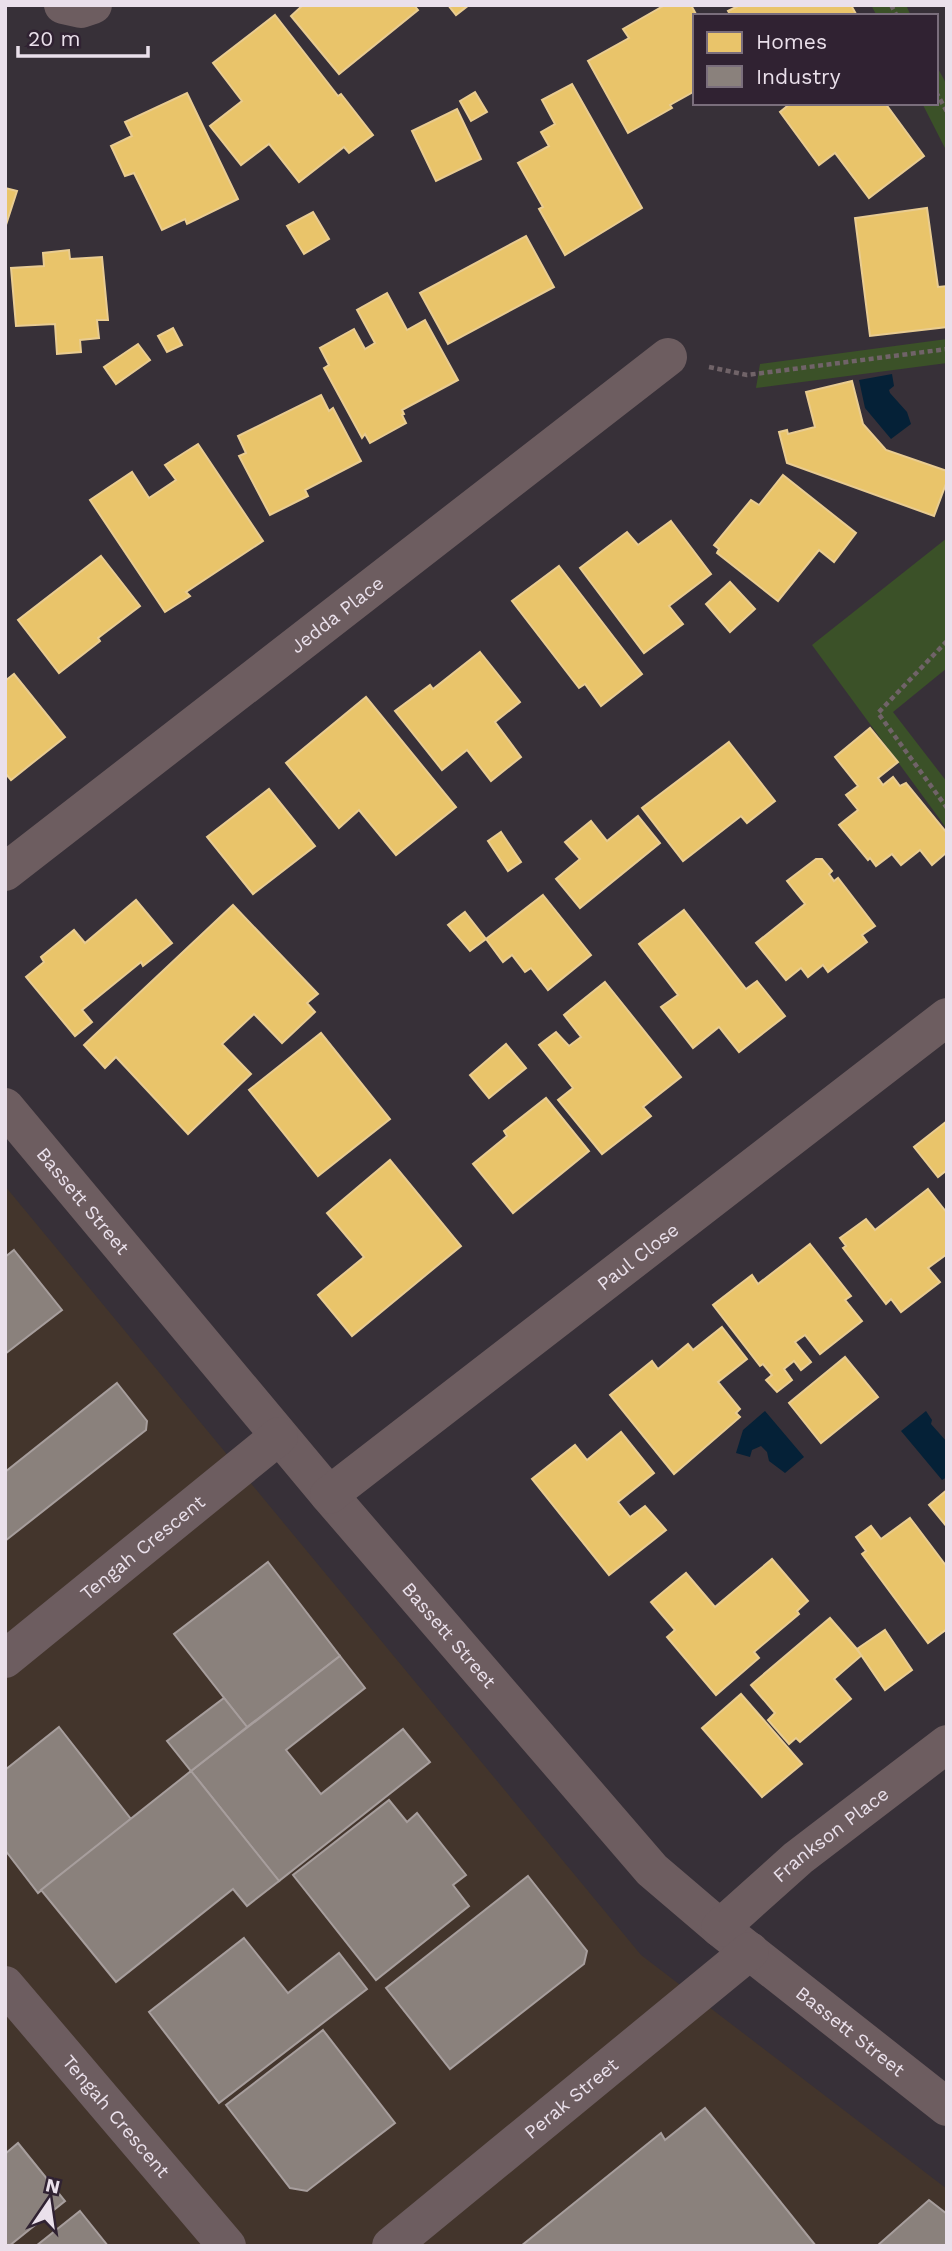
<svg xmlns="http://www.w3.org/2000/svg" width="952" height="2251" font-family="'Work Sans',sans-serif">
	<style>
		.industrial { fill: #43352c }
		.green { fill: #3b5128 }
		.water { fill: #052137 }
		.homes { fill: #e9c46a; stroke: #e9cc91; stroke-width: 2 }
		.industry { fill: #8a817c; stroke: #a79e9d; stroke-width: 2 }
		.lines { fill: none; stroke-linecap: round; stroke-linejoin: round }
		.path { stroke: #706368; stroke-width: 4.5; stroke-dasharray: 5 3.5; stroke-linecap: butt }
		.street { stroke: #6d5d60; stroke-width: 38 }
		.labels { text-anchor: middle; stroke-width: 7; stroke-linejoin: round; paint-order: stroke }
		.street-label { font-size: 19px; fill: #eae0eb; stroke: #302232 }
	</style>
	<rect width="100%" height="100%" fill="#373038"/>
	<!-- industrial -->
	<path class="industrial" d="M5 1186 641 1955 947 2189V2246H5Z"/>
	<!-- green -->
	<g class="green">
		<path d="M871 5H906L911 16H877Z"/>
		<path d="M936 65 947 85V152L922 103H936Z"/>
		<path d="M947 339V363L756 388 760 364Z"/>
		<path d="M947 538V668L893 712 947 782V829L812 645Z"/>
	</g>
	<!-- water -->
	<g class="water">
		<path d="M892 374 894 386 889 390 890 393 907 412 911 424 891 439 865 408 859 380Z"/>
		<path d="M765 1411 804 1457 785 1473 769 1461 767 1452 761 1446 752 1450 750 1457 736 1453 743 1430Z"/>
		<path d="M926 1411 932 1420 931 1424 947 1442V1477L942 1480 901 1431Z"/>
	</g>
	<!-- homes -->
	<g class="homes">
		<path d="M303 5H414L418 10 339 74 291 16Z"/>
		<path d="M448 5H469L456 15Z"/>
		<path d="M665 5H691L697 16H695V91L670 105 672 108 628 133 588 61 629 38 623 29Z"/>
		<path d="M740 5H851L856 14 731 16 728 11Z"/>
		<path d="M275 15 338 96 341 94 373 135 349 153 344 147 299 182 269 144 241 165 210 126 242 101 213 63Z"/>
		<path d="M572 84 642 208 565 255 539 209 543 207 518 163 549 146 541 132 555 124 542 100Z"/>
		<path d="M475 92 487 112 471 121 460 101Z"/>
		<path d="M187 93 238 199 187 224 185 219 162 230 134 173 125 176 111 146 132 136 125 122Z"/>
		<path d="M791 103H885L924 156 869 198 835 153 819 165 780 112Z"/>
		<path d="M457 109 481 159 436 181 412 131Z"/>
		<path d="M5 188 17 191 5 228Z"/>
		<path d="M927 208 938 287 947 286V327L870 336 855 218Z"/>
		<path d="M313 212 329 239 304 254 287 226Z"/>
		<path d="M526 236 554 287 448 344 420 293Z"/>
		<path d="M69 250 70 259 102 257 108 320H97L99 338 80 340 81 352 57 354 55 324 16 326 11 268 44 266 43 253Z"/>
		<path d="M387 293 407 330 425 320 458 380 402 410 404 414 402 415 406 423 370 443 365 434 362 438 324 368 329 365 320 348 354 329 365 349 375 343 357 310Z"/>
		<path d="M173 328 182 345 167 352 158 336Z"/>
		<path d="M138 344 150 360 116 384 104 367Z"/>
		<path d="M852 381 863 424 886 450 947 471V481L934 516 787 463 779 432 787 430 788 434 815 427 806 392Z"/>
		<path d="M321 395 329 411 333 408 361 461 305 490 308 496 270 515 239 456 246 453 238 436Z"/>
		<path d="M198 444 263 541 186 592 190 596 165 612 90 500 132 472 149 498 176 480 165 465Z"/>
		<path d="M783 475 856 533 834 562 819 550 778 601 717 553 719 549 714 545 751 500 759 505Z"/>
		<path d="M671 521 711 574 669 606 683 624 644 653 580 568 627 532 638 545Z"/>
		<path d="M101 556 140 606 98 638 100 641 59 673 18 620Z"/>
		<path d="M559 566 642 674 601 706 585 684 579 688 512 601Z"/>
		<path d="M730 582 755 609 730 632 706 604Z"/>
		<path d="M480 652 520 702 495 722 521 757 491 781 467 750 442 770 395 711 430 685 433 689Z"/>
		<path d="M14 674 65 737 11 780 5 773V681Z"/>
		<path d="M366 697 456 807 396 855 359 810 339 828 286 763Z"/>
		<path d="M870 728 898 762 878 778 883 785 893 777 900 786 906 783 947 833V852L932 865 920 850 901 865 892 854 876 866 870 858 868 860 839 825 858 810 846 795 858 786 835 757Z"/>
		<path d="M729 742 775 801 747 823 741 816 683 861 642 808Z"/>
		<path d="M269 789 315 846 253 894 207 837Z"/>
		<path d="M638 816 660 843 580 908 556 879 580 859 565 842 591 821 607 841Z"/>
		<path d="M501 832 521 862 508 871 488 841Z"/>
		<path d="M816 859H822L832 871 829 874 834 881 838 878 875 926 862 935 867 942 828 972 823 965 808 977 801 968 786 980 756 943 805 904 787 881Z"/>
		<path d="M543 895 591 955 548 990 531 968 525 972 512 955 503 962 486 939Z"/>
		<path d="M136 900 172 943 143 966 141 962 82 1010 92 1022 75 1036 26 977 44 962 41 957 74 930 85 943Z"/>
		<path d="M233 905 318 994 307 1003 315 1012 282 1043 254 1014 222 1044 251 1074 188 1134 116 1057 105 1068 84 1045Z"/>
		<path d="M684 910 746 989 757 981 785 1016 739 1052 719 1027 693 1048 661 1007 678 995 639 944Z"/>
		<path d="M465 912 486 939 470 951 448 925Z"/>
		<path d="M605 982 681 1077 643 1107 651 1116 602 1154 558 1100 573 1088 539 1045 556 1032 569 1046 581 1037 564 1015Z"/>
		<path d="M321 1033 390 1119 318 1176 249 1090Z"/>
		<path d="M506 1044 526 1068 489 1098 470 1075Z"/>
		<path d="M546 1098 589 1151 513 1213 473 1164 507 1136 504 1131Z"/>
		<path d="M947 1121V1170L938 1177 914 1147Z"/>
		<path d="M390 1160 461 1246 352 1336 318 1295 364 1257 327 1213Z"/>
		<path d="M928 1189 947 1213V1254L928 1268 940 1282 901 1312 891 1299 886 1304 843 1248 846 1246 840 1238 866 1219 875 1230Z"/>
		<path d="M810 1244 851 1296 845 1300 862 1321 820 1354 805 1335 795 1342 811 1362 801 1370 794 1361 784 1369 792 1380 777 1392 766 1380 772 1375 763 1364 760 1366 713 1305 752 1275 758 1284Z"/>
		<path d="M722 1327 747 1359 718 1382 740 1409 736 1413 740 1417 674 1474 610 1395 652 1361 658 1369 688 1344 693 1350Z"/>
		<path d="M845 1357 878 1397 821 1443 789 1403Z"/>
		<path d="M621 1432 654 1473 618 1502 630 1517 645 1506 666 1530 609 1575 532 1479 575 1445 587 1460Z"/>
		<path d="M947 1490V1527L929 1505Z"/>
		<path d="M910 1518 947 1567V1629L928 1643 862 1554 866 1551 856 1537 871 1526 881 1539Z"/>
		<path d="M772 1559 808 1601 797 1611 799 1614 754 1652 759 1658 716 1695 667 1637 675 1630 651 1602 686 1573 715 1607Z"/>
		<path d="M830 1618 862 1655 834 1679 851 1699 800 1742 796 1738 789 1744 768 1720 775 1713 751 1685Z"/>
		<path d="M885 1630 912 1670 885 1690 857 1649Z"/>
		<path d="M741 1694 802 1764 762 1797 702 1728Z"/>
	</g>
	<!-- industry -->
	<g class="industry">
		<path d="M14 1250 62 1310 5 1354V1257Z"/>
		<path d="M117 1383 147 1421 146 1430 5 1541V1472Z"/>
		<path d="M268 1562 340 1656 247 1727 174 1634Z"/>
		<path d="M340 1656 365 1688 286 1750 321 1794 403 1729 430 1762 279 1881 191 1771Z"/>
		<path d="M224 1698 247 1727 191 1771 167 1741Z"/>
		<path d="M59 1727 131 1819 38 1893 5 1850V1770Z"/>
		<path d="M191 1771 279 1881 247 1906 233 1889 116 1982 41 1890Z"/>
		<path d="M389 1800 407 1822 417 1813 466 1875 453 1885 469 1906 376 1980 293 1875Z"/>
		<path d="M528 1876 587 1951 584 1964 450 2069 386 1988Z"/>
		<path d="M244 1938 288 1993 339 1953 367 1989 219 2103 149 2012Z"/>
		<path d="M323 2030 395 2123 307 2191 290 2188 226 2105Z"/>
		<path d="M705 2108 816 2246H521L661 2133 665 2140Z"/>
		<path d="M18 2143 65 2201 9 2246H5V2154Z"/>
		<path d="M929 2200 947 2214V2246H877Z"/>
		<path d="M80 2211 108 2246H36Z"/>
	</g>
	<g class="lines">
		<!-- path -->
		<g class="path">
			<path d="M891 5 897 16"/>
			<path d="M936 92 947 112"/>
			<path d="M709 367 747 375 947 349"/>
			<path d="M947 641 878 713 947 808"/>
		</g>
		<!-- street -->
		<g class="street">
			<path d="M63 5 81 9 93 5"/>
			<path id="s1" d="M5 872 668 357"/>
			<path id="s2" d="M5 1107 329 1495 652 1870 720 1928 947 2107"/>
			<path id="s3" d="M329 1495 947 1017"/>
			<path id="s4" d="M5 1659 279 1436"/>
			<path id="s5" d="M720 1928 798 1858 947 1744"/>
			<path id="s6" d="M5 1985 227 2246"/>
			<path id="s7" d="M391 2246 750 1951"/>
		</g>
	</g>
	<g class="labels">
		<!-- street labels -->
		<g class="street-label">
			<text dy="7" stroke="none"><textPath href="#s1" startOffset="420">Jedda Place</textPath></text>
			<text dy="7" stroke="none"><textPath href="#s2" startOffset="122">Bassett Street</textPath></text>
			<text dy="7" stroke="none"><textPath href="#s3" startOffset="390">Paul Close</textPath></text>
			<text dy="7" stroke="none"><textPath href="#s4" startOffset="177">Tengah Crescent</textPath></text>
			<text dy="7" stroke="none"><textPath href="#s2" startOffset="690">Bassett Street</textPath></text>
			<text dy="7" stroke="none"><textPath href="#s5" startOffset="145">Frankson Place</textPath></text>
			<text dy="7" stroke="none"><textPath href="#s2" startOffset="1256">Bassett Street</textPath></text>
			<text dy="7" stroke="none"><textPath href="#s7" startOffset="233">Perak Street</textPath></text>
			<text dy="7" stroke="none"><textPath href="#s6" startOffset="172">Tengah Crescent</textPath></text>
		</g>
	</g>
	<!-- border -->
	<rect width="952" height="2251" fill="none" stroke="#eae0eb" stroke-width="14"/>
	<!-- legend -->
	<rect x="693" y="14" width="245" height="91" fill="#302232" stroke="#7a6e7c" stroke-width="2"/>
	<rect x="707" y="32" width="35" height="21" fill="#e9c46a" stroke="#7a6e7c" stroke-width="2"/>
	<text x="756" y="49" font-size="21" fill="#eae0eb">Homes</text>
	<rect x="707" y="66" width="35" height="21" fill="#8a817c" stroke="#7a6e7c" stroke-width="2"/>
	<text x="756" y="84" font-size="21" fill="#eae0eb">Industry</text>
	<!-- north arrow -->
	<g transform="translate(49 2202) rotate(13)" stroke="#302232" stroke-width="5" paint-order="stroke">
	<path d="M0-5L12 26L0 18L-12 26Z" fill="#eae0eb"/>
	<text y="-10" font-size="19" font-weight="bold" text-anchor="middle" fill="#eae0eb">N</text>
	</g>
	<!-- scale -->
	<path d="M18 46v10h130v-10" fill="none" stroke="#eae0eb" stroke-width="3.5"/>
	<text x="28" y="46" font-size="21" fill="#eae0eb" stroke="#302232" stroke-width="5" paint-order="stroke">20 m</text>
</svg>
